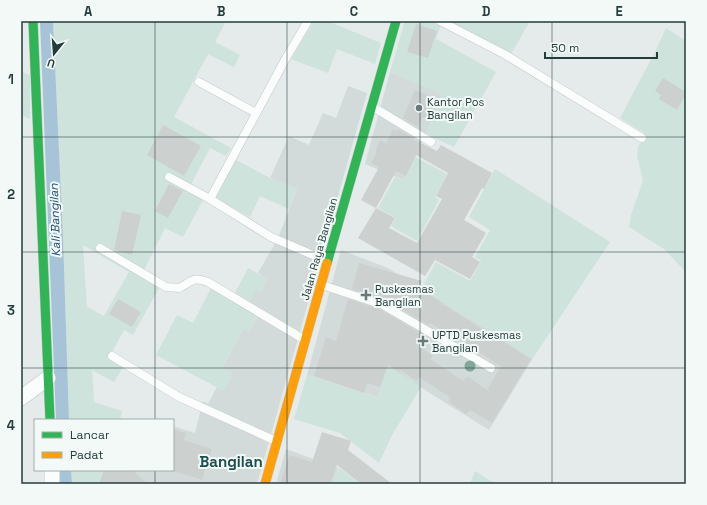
<svg xmlns="http://www.w3.org/2000/svg" width="707" height="505" font-family="'Space Grotesk',sans-serif">
	<style>
		.built { fill: #d3dbda }
		.green { fill: #cee3db; fill-rule: evenodd }
		.water { fill: #a7c3d8 }
		.building { fill: #ccd1d0 }
		.lines { fill: none; stroke-linecap: round; stroke-linejoin: round }
		.lane-casing { stroke: #c2c7c7; stroke-width: 9 }
		.street-casing { stroke: #c2c7c7; stroke-width: 16 }
		.fast-casing { stroke: #c0c8c7; stroke-width: 10 }
		.slow-casing { stroke: #c0c8c7; stroke-width: 10 }
		.lane { stroke: #fbfcfc; stroke-width: 8 }
		.street { stroke: #fbfcfc; stroke-width: 15 }
		.fast { stroke: #30b455; stroke-width: 9 }
		.slow { stroke: #ff9f0a; stroke-width: 9 }
		.tree { fill: #80a99c }
		.grid { fill: none; stroke: #233d3d; stroke-width: 1; stroke-opacity: 0.55 }
		.poi-dot { fill: #677a7a; stroke: #f3f9f7; stroke-width: 1.5 }
		.labels { text-anchor: middle; stroke-width: 4; stroke-linejoin: round; paint-order: stroke }
		.poi-label { font-size: 11px; fill: #233d3d; stroke: #f3f9f7; text-anchor: start }
		.street-label { font-size: 11px; fill: #233d3d; stroke: #f3f9f7 }
		.water-label { font-size: 12px; font-style: italic; fill: #1e4f78; stroke: #f3f9f7 }
		.district-label { font-size: 15px; font-weight: bold; fill: #1f4d4f; stroke: #f3f9f7 }
		.neatline { fill: none; stroke: #233d3d; stroke-width: 1.5 }
		.grid-label { font-size: 13px; text-anchor: middle; font-weight: bold; fill: #233d3d }
	</style>
	<rect width="100%" height="100%" fill="#e5eaea"/>
	<!-- built -->
	<g class="built">
		<path d="M390 72 443 94 426 134 404 180 365 164Z"/>
		<path d="M348 86 367 93 257 484H94V470H173V426L195 433 203 401 208 404 217 387 224 390 222 368 243 329 257 317 245 310 256 289 268 279 258 273 278 238 297 189 270 178 289 136 309 145 323 113 336 118Z"/>
		<path d="M341 250 388 268 533 358 489 430 388 367 378 397 307 375Z"/>
		<path d="M286 449 338 468 332 484H276Z"/>
	</g>
	<!-- green -->
	<g class="green">
		<path d="M53 21H226L215 42 240 55 234 67 208 54 174 117 231 148 226 156 210 148 187 192 203 200 183 237 165 228 141 276 160 286 133 335 124 330 108 359 123 367 114 382 92 370 94 402 122 411 120 420H69L63 237ZM83 245 129 272 104 316 87 307Z"/>
		<path d="M314 21H327L381 43 375 64 337 49 328 73 291 59Z"/>
		<path d="M405 21H433L441 25 436 39 496 72 454 147 426 134 442 94 390 72Z"/>
		<path d="M449 21H530L511 54Z"/>
		<path d="M666 28 686 41V272L664 249 629 227 631 215 643 181 637 155 638 148 644 133 620 118 656 50Z"/>
		<path d="M21 72 30 75V119L21 115Z"/>
		<path d="M415 157 447 174 435 197 439 200 417 241 391 226 396 218 378 208 395 177 404 180Z"/>
		<path d="M236 160 270 178 297 188 289 209 260 196 250 217 215 198Z"/>
		<path d="M495 169 610 242 533 358 421 289 436 262 470 281 481 261 475 257 490 230 469 217Z"/>
		<path d="M248 268 268 279 261 292 256 290 245 310 258 317 249 332 243 329 222 368 233 373 224 391 156 355 177 315 193 323 213 284 234 295Z"/>
		<path d="M388 366 421 387 392 435 379 463 340 433 294 419 307 375 377 397Z"/>
		<path d="M338 468 341 469 360 484H332Z"/>
		<path d="M71 470H105L101 484H72Z"/>
		<path d="M475 471 496 484H470Z"/>
	</g>
	<!-- water -->
	<g class="water">
		<path d="M40 21H53L63 237 69 420H56Z"/>
		<path d="M58 470H71L72 484H59Z"/>
	</g>
	<!-- building -->
	<g class="building">
		<path d="M416 24 437 31 428 58 407 52Z"/>
		<path d="M663 78 686 92V95L677 110 659 99 661 95 655 91Z"/>
		<path d="M415 90 431 97 427 106 435 110 430 120 422 117 418 127 403 118Z"/>
		<path d="M163 125 201 146 184 176 147 155Z"/>
		<path d="M393 129 397 131 398 129 413 138V139L437 151 441 145 492 173 484 189 482 188 464 220 486 233 472 257 480 262 470 279 435 260 425 276 358 238 376 208 395 218 389 228 417 243 442 199 436 196 448 173 416 155 406 176 396 171 376 208 361 200 379 167 371 163 377 152 375 151 381 140 386 143Z"/>
		<path d="M169 184 183 191 168 218 155 211Z"/>
		<path d="M122 211 141 215 132 255 114 250Z"/>
		<path d="M359 263 422 281 418 288 443 303 442 304 531 359 492 423 470 410 466 414 448 401 451 398 419 377 417 381 400 370 399 372 388 365 380 387 367 383 364 393 314 376 326 337 336 341 348 299 381 310 423 335 417 345 433 356 430 359 463 381 467 376 487 390 501 366 430 323 429 325 385 300 352 289Z"/>
		<path d="M118 299 141 312 132 327 109 314Z"/>
		<path d="M173 429 186 433 184 440 212 449 202 480 173 471Z"/>
		<path d="M322 432 351 441 348 450 392 484H361L337 465 330 484H280L289 455 312 462Z"/>
		<path d="M104 470H132L148 484H99Z"/>
	</g>
	<g class="lines">
		<!-- lane casing -->
		<g class="lane-casing">
			<g id="lane">
				<path d="M440 21 504 54 642 138"/>
				<path d="M199 82 256 113"/>
				<path d="M373 107 431 142"/>
				<path d="M169 177 210 199 271 237 327 261"/>
				<path d="M210 199 286 58 308 21"/>
				<path d="M100 248 166 287 179 288C192 282 191 276 208 282L305 340"/>
				<path d="M322 285 383 305 491 368"/>
				<path d="M112 356 179 397 276 441"/>
			</g>
		</g>
		<!-- street casing -->
		<g class="street-casing">
			<g id="street">
				<path d="M21 398 48 378"/>
				<path d="M52 470V484"/>
			</g>
		</g>
		<!-- fast casing -->
		<g class="fast-casing">
			<g id="fast">
				<path d="M33 21 50 420"/>
				<path d="M327 263 396 21"/>
			</g>
		</g>
		<!-- slow casing -->
		<g class="slow-casing">
			<path id="slow" d="M265 484 327 263"/>
		</g>
		<!-- lane -->
		<use href="#lane" class="lane"/>
		<!-- street -->
		<use href="#street" class="street"/>
		<!-- fast -->
		<use href="#fast" class="fast"/>
		<!-- slow -->
		<use href="#slow" class="slow"/>
	</g>
	<!-- trees -->
	<circle class="tree" cx="470" cy="366" r="5.5"/>
	<!-- grid -->
	<path class="grid" d="M155 21V420M287 21V484M420 21V484M552 21V484M21 137H686M21 252H686M21 368H686M155 470V484"/>
	<!-- markers -->
	<g class="poi-dot">
		<circle cx="419" cy="108" r="4"/>
		<path d="M364 289h4v4h4v4h-4v4h-4v-4h-4v-4h4z"/>
		<path d="M421 335h4v4h4v4h-4v4h-4v-4h-4v-4h4z"/>
	</g>
	<g class="labels">
		<!-- poi labels -->
		<g class="poi-label">
			<text x="427" y="106">Kantor Pos<tspan x="427" dy="13">Bangilan</tspan></text>
			<text x="375" y="293">Puskesmas<tspan x="375" dy="13">Bangilan</tspan></text>
			<text x="432" y="339">UPTD Puskesmas<tspan x="432" dy="13">Bangilan</tspan></text>
		</g>
		<!-- street labels -->
		<g class="street-label">
			<text transform="translate(319 249) rotate(-74)" y="4">Jalan Raya Bangilan</text>
		</g>
		<!-- water labels -->
		<g class="water-label">
			<text transform="translate(55 220) rotate(-92)" y="4">Kali Bangilan</text>
		</g>
		<!-- district labels -->
		<g class="district-label">
			<text x="231" y="467">Bangilan</text>
		</g>
	</g>
	<!-- border -->
	<rect width="707" height="505" fill="none" stroke="#f3f9f7" stroke-width="44"/>
	<!-- legend -->
	<rect x="34" y="419" width="140" height="52" fill="#f3f9f7" stroke="#a0aead"/>
	<rect x="42" y="432" width="20" height="6" fill="#30b455" stroke="#a0aead"/>
	<text x="70" y="439" font-size="12" fill="#233d3d">Lancar</text>
	<rect x="42" y="452" width="20" height="6" fill="#ff9f0a" stroke="#a0aead"/>
	<text x="70" y="459" font-size="12" fill="#233d3d">Padat</text>
	<!-- north arrow -->
	<g transform="translate(54 54) rotate(197)" stroke="#f3f9f7" stroke-width="3" paint-order="stroke">
	<path d="M0-3L7 15L0 10L-7 15Z" fill="#233d3d"/>
	<text y="-6" font-size="11" font-weight="bold" text-anchor="middle" fill="#233d3d">U</text>
	</g>
	<!-- scale -->
	<path d="M545 52v6h112v-6" fill="none" stroke="#233d3d" stroke-width="2"/>
	<text x="551" y="52" font-size="12" fill="#233d3d" stroke="#f3f9f7" stroke-width="3" paint-order="stroke">50 m</text>
	<rect x="22" y="22" width="663" height="461" class="neatline"/>
	<g class="grid-label">
		<text x="88" y="16">A</text>
		<text x="221" y="16">B</text>
		<text x="354" y="16">C</text>
		<text x="486" y="16">D</text>
		<text x="619" y="16">E</text>
		<text x="11" y="84">1</text>
		<text x="11" y="199">2</text>
		<text x="11" y="315">3</text>
		<text x="11" y="430">4</text>
	</g>
</svg>
